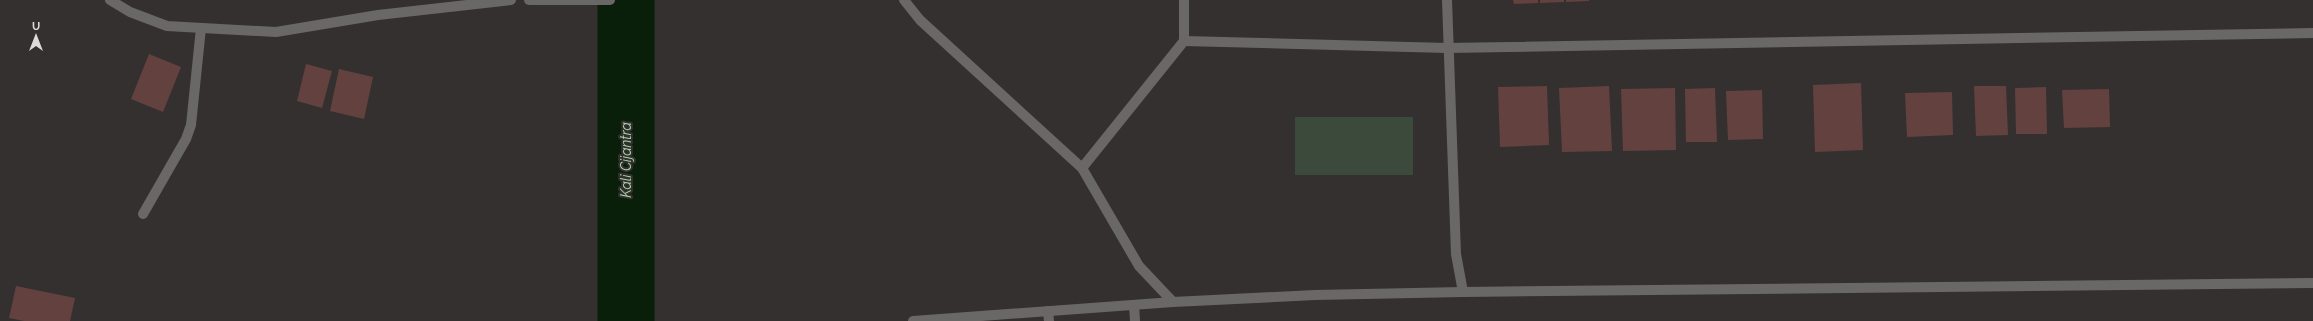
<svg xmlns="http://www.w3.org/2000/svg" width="2313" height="321" font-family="Raleway,sans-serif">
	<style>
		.green { fill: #3c4a3b }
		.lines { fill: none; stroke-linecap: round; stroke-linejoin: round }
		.river { stroke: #0a1f0a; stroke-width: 57 }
		.building { fill: #63413f }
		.lane { stroke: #6a6867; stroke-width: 10 }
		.street { stroke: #6a6867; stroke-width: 10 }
		.labels { text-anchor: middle; stroke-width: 4; stroke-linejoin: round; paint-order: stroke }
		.water-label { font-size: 14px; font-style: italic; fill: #add9ab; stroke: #343030 }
	</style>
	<rect width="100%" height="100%" fill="#343030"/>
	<!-- green -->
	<rect class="green" x="1295" y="117" width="118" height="58"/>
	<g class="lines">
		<!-- river -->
		<path class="river" d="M626 0V321"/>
	</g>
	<!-- building -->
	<g class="building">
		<path d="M1513 0H1538V3L1514 4Z"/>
		<path d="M1540 0H1564V2L1540 3Z"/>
		<path d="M1566 0H1589V1L1566 2Z"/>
		<path d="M149 54 181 67 163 112 131 99Z"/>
		<path d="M306 64 332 71 322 108 297 101Z"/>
		<path d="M339 69 373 77 364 119 330 111Z"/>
		<path d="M1861 83 1863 150 1815 152 1813 85Z"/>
		<path d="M1547 86 1549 145 1500 147 1498 87Z"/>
		<path d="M1609 86 1612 151 1562 152 1559 88Z"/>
		<path d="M1974 86H2006L2008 135 1976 136Z"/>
		<path d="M2046 87 2047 134H2016L2015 88Z"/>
		<path d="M1675 88 1676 150 1623 151 1621 89Z"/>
		<path d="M1715 88 1717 142H1686L1685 89Z"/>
		<path d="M2109 89 2110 127 2064 128 2062 90Z"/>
		<path d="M1762 90 1763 139 1728 140 1726 91Z"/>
		<path d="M1952 92 1953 135 1907 137 1905 93Z"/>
		<path d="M16 286 75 298 70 321H24L9 318Z"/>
	</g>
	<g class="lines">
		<!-- lane -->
		<g class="lane">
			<path d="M1134 305 1135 321"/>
			<path d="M1048 311 1049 321"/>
		</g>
		<!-- street -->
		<g class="street">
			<path d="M110 0 130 12 167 26 276 32 378 15 511 0"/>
			<path d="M529 0H610"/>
			<path d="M904 0 920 20 1082 168 1139 266 1173 302 1315 295 1463 292 2313 283"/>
			<path d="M1447 0 1456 254 1463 292"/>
			<path d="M1184 41 1447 48 2313 33"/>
			<path d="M1082 168 1184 41V0"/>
			<path d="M143 214 186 139 191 125 201 28"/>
			<path d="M913 321 1173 302"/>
		</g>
	</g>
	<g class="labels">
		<!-- water labels -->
		<g class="water-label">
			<text transform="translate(626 160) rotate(-90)" y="5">Kali Cijantra</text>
		</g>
	</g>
	<!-- north arrow -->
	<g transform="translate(36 36)" stroke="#343030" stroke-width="3" paint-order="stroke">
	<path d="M0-3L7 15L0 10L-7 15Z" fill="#dddada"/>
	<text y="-6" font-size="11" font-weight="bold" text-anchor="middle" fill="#dddada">U</text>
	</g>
</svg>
